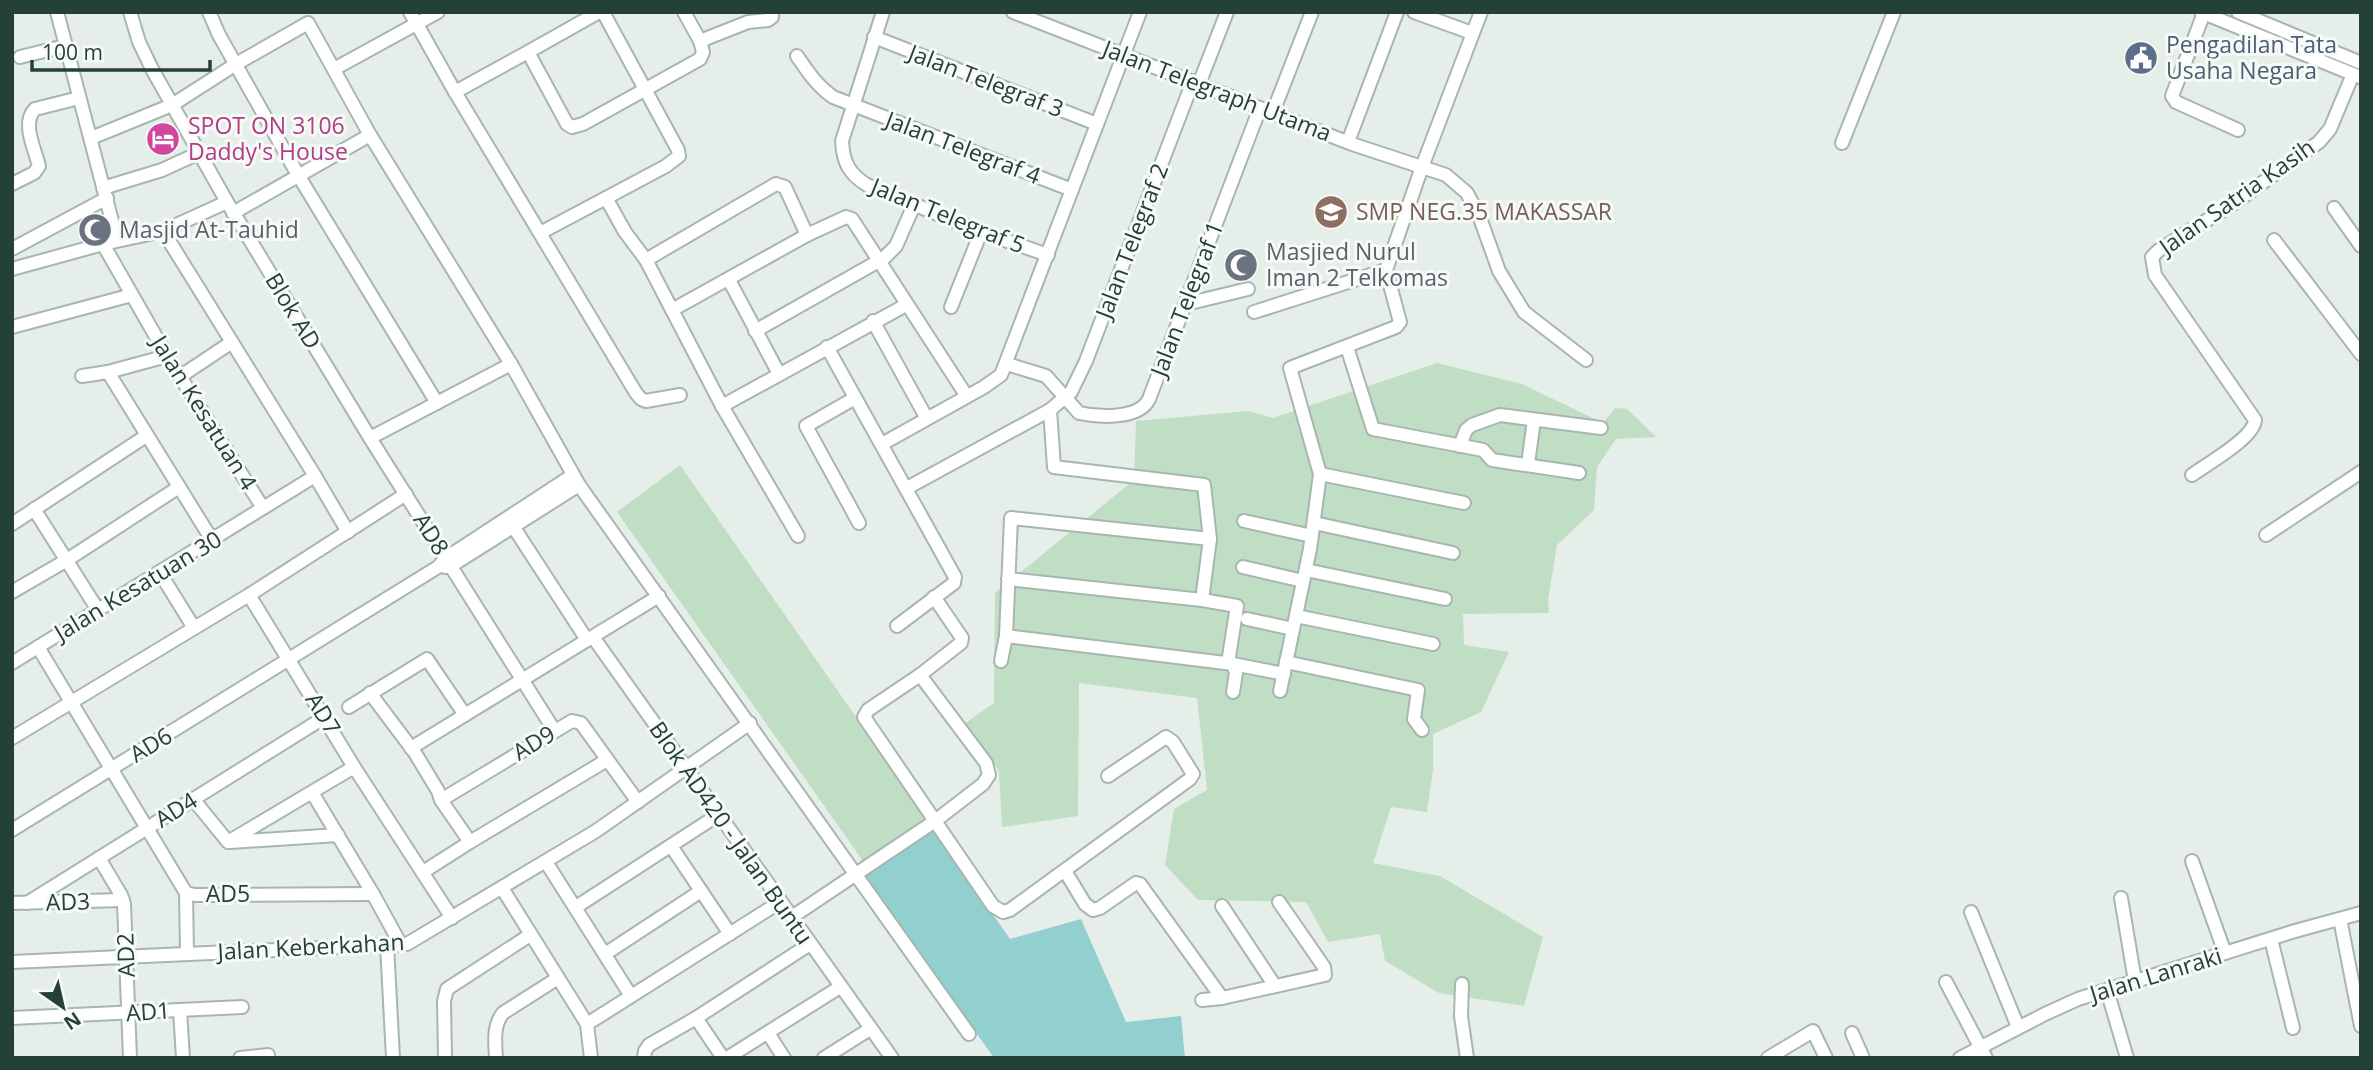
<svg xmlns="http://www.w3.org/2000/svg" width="2373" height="1070" font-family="'Open Sans',sans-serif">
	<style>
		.green { fill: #c0dec3 }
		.water { fill: #91d0cf }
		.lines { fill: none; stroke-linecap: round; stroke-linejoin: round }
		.street-casing { stroke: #a8b6af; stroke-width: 16 }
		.street { stroke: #fff; stroke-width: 12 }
		.labels { text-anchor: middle; stroke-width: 6; stroke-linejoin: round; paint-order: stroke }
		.service-label { font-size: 23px; fill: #4e5e75; stroke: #f7fbf8; text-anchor: start }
		.street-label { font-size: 23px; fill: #254034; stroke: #f7fbf8 }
		.hotel-label { font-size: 23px; fill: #b23c85; stroke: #f7fbf8; text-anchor: start }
		.education-label { font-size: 23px; fill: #785e54; stroke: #f7fbf8; text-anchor: start }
		.worship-label { font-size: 23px; fill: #5b616d; stroke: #f7fbf8; text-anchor: start }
	</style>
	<rect width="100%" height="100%" fill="#e6eee9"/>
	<!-- green -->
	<g class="green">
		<path d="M1437 363 1522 384 1603 423 1615 408 1627 409 1656 437 1616 439 1597 467 1594 510 1557 545 1548 600 1549 613 1463 614 1464 645 1509 652 1481 712 1433 734V769L1427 812 1391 807 1373 863 1440 876 1543 937 1524 1006 1439 993 1385 961 1380 934 1328 942 1306 902 1198 900 1165 865 1174 809 1207 790 1197 698 1079 683 1078 816 1002 827 999 771 964 724 994 703 995 593 1134 480 1136 421 1248 411 1273 418Z"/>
		<path d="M680 465 926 817 863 861 617 512Z"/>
	</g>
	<!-- water -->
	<path class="water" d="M933 829 1010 939 1081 919 1126 1022 1181 1016 1185 1058H994L864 874Z"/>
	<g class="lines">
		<!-- street casing -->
		<g class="street-casing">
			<g id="street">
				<path d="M57 12 117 240"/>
				<path d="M130 12 139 42 152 69 227 202 370 438 554 730"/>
				<path d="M209 12 219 35 298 175 437 403"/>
				<path d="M410 12 455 92 636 393 641 399 646 401 680 395"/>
				<path d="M599 12 528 52 567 124 572 127 583 124 700 59 703 52 700 41"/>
				<path d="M603 12 678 150 679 156 666 166 606 198 625 232 646 260 776 184 785 187 807 235"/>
				<path d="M684 12 700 41 748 22 768 20 772 17V12"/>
				<path d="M883 12 842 141C843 162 849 174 867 185L981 232 1048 255"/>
				<path d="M1013 12 1352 144 1446 175 1467 193 1480 218 1499 271 1524 312 1586 360"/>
				<path d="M1414 12 1472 33"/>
				<path d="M2201 12 2360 77"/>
				<path d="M2238 12 2361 63"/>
				<path d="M2204 13 2172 96 2176 102 2238 130"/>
				<path d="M874 37 1097 124"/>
				<path d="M797 56C808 72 817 86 833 97L1072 190"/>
				<path d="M20 57 65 46"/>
				<path d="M334 69 438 12"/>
				<path d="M1199 84 1227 12"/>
				<path d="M455 92 528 52"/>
				<path d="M1273 112 1312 12"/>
				<path d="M370 135 511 364 579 485 969 1034"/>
				<path d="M91 138 172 105 236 64 308 23 370 135 233 213"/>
				<path d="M1348 142 1397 12"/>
				<path d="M1842 143 1894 12"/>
				<path d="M12 184 34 173 39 166C35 149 21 123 35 109L79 98"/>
				<path d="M103 188 162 170 199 153"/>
				<path d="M2334 208 2361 246"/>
				<path d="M163 231 315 476"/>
				<path d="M540 233 606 198"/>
				<path d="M2274 240 2361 354"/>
				<path d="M103 244 167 356 263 508 315 476 348 532"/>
				<path d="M12 249 107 198"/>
				<path d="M646 260 722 406 798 536"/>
				<path d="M12 269 103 244 163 231 227 202"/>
				<path d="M729 280 779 374"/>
				<path d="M1186 304 1248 289"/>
				<path d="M951 307 981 232"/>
				<path d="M672 310 807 235 846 217 852 219 966 395"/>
				<path d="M1254 312 1386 270"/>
				<path d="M873 321 926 417"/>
				<path d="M12 327 132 295"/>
				<path d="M755 331 884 258 896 246 914 205"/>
				<path d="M827 347 955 577 954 583 897 626"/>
				<path d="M1347 347 1373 429 1483 450 1492 460 1579 473"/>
				<path d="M167 356 108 372 212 540"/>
				<path d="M1007 364 1046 376 1079 413C1098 417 1139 420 1149 399L1260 108"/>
				<path d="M82 376 108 372"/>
				<path d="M181 376 232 342"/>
				<path d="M855 398 806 426 859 523"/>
				<path d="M722 406 906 305"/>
				<path d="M1050 410 1054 467 1204 485 1210 539"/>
				<path d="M370 438 511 364"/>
				<path d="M882 444 984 387 1001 375 1140 12"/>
				<path d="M1460 446 1466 430 1472 425 1500 415 1601 428"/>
				<path d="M1528 464 1534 420"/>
				<path d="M1320 474 1464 503"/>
				<path d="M2192 475C2207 464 2254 438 2255 420L2155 275 2152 257 2159 250 2233 204 2319 142 2330 129 2353 74"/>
				<path d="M907 488 1050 410 1071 392 1086 361 1193 81"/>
				<path d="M34 509 98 610"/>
				<path d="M509 520 587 640"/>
				<path d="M1244 521 1312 536"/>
				<path d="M1314 523 1453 553"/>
				<path d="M12 524 146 436"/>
				<path d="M2266 535 2361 472"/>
				<path d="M445 567 451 566 579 485"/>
				<path d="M1243 567 1303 581"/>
				<path d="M1306 570 1445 599"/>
				<path d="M160 573 194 628"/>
				<path d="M1008 579 1202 600 1210 539 1011 518 1006 636 1233 664 1236 673 1233 692"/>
				<path d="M12 592 67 560 179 487"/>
				<path d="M249 595 354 767 452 918"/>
				<path d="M934 597 962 638 961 643 920 675 868 710 864 717 993 906 1003 912 1010 910 1190 779 1193 774 1173 742 1166 737 1108 776"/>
				<path d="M1202 600 1237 606 1228 663"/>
				<path d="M1296 616 1433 644"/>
				<path d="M1247 619 1293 629"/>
				<path d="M593 637 892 1058"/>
				<path d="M38 647 186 893 195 895 373 894"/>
				<path d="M1001 661 1006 636"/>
				<path d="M1286 662 1418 690 1414 719 1422 730"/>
				<path d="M12 663 263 508"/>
				<path d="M1233 664 1284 674"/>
				<path d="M1280 691 1310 549 1320 474 1290 368 1396 327 1400 322 1386 270 1422 167 1481 12"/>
				<path d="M370 693 415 753 438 791 441 800 470 842 423 872"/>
				<path d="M349 707 427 659 465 715"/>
				<path d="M12 738 249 595 406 494"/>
				<path d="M411 748 659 596"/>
				<path d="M313 794 373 894 401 945"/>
				<path d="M193 799 228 842 354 767"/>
				<path d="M441 800 572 721 581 723 638 802"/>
				<path d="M12 830 438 567 446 558 573 475"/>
				<path d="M230 842 338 835"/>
				<path d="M470 842 607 760"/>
				<path d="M671 846 730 934"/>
				<path d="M99 858 121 895 124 904 130 1058"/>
				<path d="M2192 861 2225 953"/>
				<path d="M546 862 631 996"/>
				<path d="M1065 871 1085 904 1093 910 1100 908 1136 883 1140 884 1222 998"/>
				<path d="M502 888 587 1024 591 1058"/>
				<path d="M186 893 187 953"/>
				<path d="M2121 898 2135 981"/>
				<path d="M12 903 123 900"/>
				<path d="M27 903 325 717"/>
				<path d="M1222 906 1275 986"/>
				<path d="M576 907 718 815"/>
				<path d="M1971 912 2018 1027"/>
				<path d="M792 917 935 821 983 784 989 775 986 763 920 675"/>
				<path d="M2340 919 2361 1026"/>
				<path d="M2271 939 2293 1028"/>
				<path d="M387 945 393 1058"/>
				<path d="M605 954 701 891"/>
				<path d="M12 962 407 944 596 831 750 723"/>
				<path d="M1946 982 1986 1058"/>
				<path d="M1462 984 1461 1016 1467 1058"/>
				<path d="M2107 990 2127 1058"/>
				<path d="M1202 1000 1222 998 1325 975 1324 967 1279 902"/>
				<path d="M180 1010 183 1058"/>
				<path d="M12 1018 242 1007"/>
				<path d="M696 1018 723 1058"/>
				<path d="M587 1024 780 902"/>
				<path d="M768 1033 784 1058"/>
				<path d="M1852 1033 1863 1058"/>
				<path d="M240 1058 268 1055"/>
				<path d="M445 1058 444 1001 447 989 530 935"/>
				<path d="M496 1058C495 1042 493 1025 503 1013L558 978"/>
				<path d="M644 1058 645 1051 649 1045 696 1018 810 944"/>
				<path d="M727 1058 840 987"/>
				<path d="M824 1058 870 1029"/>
				<path d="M1768 1058 1813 1031 1826 1058"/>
				<path d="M1960 1058 2045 1014 2078 999 2295 931 2361 913"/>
			</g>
		</g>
		<!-- street -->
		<use href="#street" class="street"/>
	</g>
	<!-- icons -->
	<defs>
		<g id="civic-disc" transform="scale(1.75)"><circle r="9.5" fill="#5c6f8a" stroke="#f7fbf8"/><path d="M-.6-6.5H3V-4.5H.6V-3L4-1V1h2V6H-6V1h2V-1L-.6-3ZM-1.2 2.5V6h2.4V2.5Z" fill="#fff"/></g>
		<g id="hotel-disc" transform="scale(1.75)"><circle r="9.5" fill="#d1479c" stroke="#f7fbf8"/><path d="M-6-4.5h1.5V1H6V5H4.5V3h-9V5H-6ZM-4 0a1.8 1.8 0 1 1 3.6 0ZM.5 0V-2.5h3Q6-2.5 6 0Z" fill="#fff"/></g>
		<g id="school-disc" transform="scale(1.75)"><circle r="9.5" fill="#8d6e63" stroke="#f7fbf8"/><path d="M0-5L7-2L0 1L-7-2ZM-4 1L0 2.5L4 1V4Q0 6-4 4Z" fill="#fff"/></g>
		<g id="mosque-disc" transform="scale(1.75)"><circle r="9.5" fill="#6b7280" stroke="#f7fbf8"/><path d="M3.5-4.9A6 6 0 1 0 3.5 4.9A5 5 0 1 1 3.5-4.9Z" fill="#fff"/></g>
	</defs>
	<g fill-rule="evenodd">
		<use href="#civic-disc" x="2141" y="58"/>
		<use href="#hotel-disc" x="163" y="139"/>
		<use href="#school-disc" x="1331" y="212"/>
		<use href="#mosque-disc" x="95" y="230"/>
		<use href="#mosque-disc" x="1241" y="265"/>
	</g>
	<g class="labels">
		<!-- service labels -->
		<g class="service-label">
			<text x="2166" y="53">Pengadilan Tata<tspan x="2166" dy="26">Usaha Negara</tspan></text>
		</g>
		<!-- street labels -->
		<g class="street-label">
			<text transform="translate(986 81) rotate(21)" y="8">Jalan Telegraf 3</text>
			<text transform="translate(1217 91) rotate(21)" y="8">Jalan Telegraph Utama</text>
			<text transform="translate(963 148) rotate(21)" y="8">Jalan Telegraf 4</text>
			<text transform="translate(2237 197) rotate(-35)" y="8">Jalan Satria Kasih</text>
			<text transform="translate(948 216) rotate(22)" y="8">Jalan Telegraf 5</text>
			<text transform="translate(1132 241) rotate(-69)" y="8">Jalan Telegraf 2</text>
			<text transform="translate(1187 299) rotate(-69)" y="8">Jalan Telegraf 1</text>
			<text transform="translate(293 311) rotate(59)" y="8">Blok AD</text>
			<text transform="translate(204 413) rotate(58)" y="8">Jalan Kesatuan 4</text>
			<text transform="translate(431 534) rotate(58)" y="8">AD8</text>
			<text transform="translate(138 586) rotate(-31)" y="8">Jalan Kesatuan 30</text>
			<text transform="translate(323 714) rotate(59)" y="8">AD7</text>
			<text transform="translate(534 743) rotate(-31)" y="8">AD9</text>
			<text transform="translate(151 745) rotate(-31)" y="8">AD6</text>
			<text transform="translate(176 810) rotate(-32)" y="8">AD4</text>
			<text transform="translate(731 833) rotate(55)" y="8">Blok AD420 - Jalan Buntu</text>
			<text x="228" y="902">AD5</text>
			<text transform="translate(68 902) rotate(-2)" y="8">AD3</text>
			<text transform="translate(311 947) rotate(-3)" y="8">Jalan Keberkahan</text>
			<text transform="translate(126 955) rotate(-92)" y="8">AD2</text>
			<text transform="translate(2156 975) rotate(-17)" y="8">Jalan Lanraki</text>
			<text transform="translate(148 1012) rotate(-4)" y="8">AD1</text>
		</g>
		<!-- hotel labels -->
		<g class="hotel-label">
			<text x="188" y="134">SPOT ON 3106<tspan x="188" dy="26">Daddy's House</tspan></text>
		</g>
		<!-- education labels -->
		<g class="education-label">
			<text x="1356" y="220">SMP NEG.35 MAKASSAR</text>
		</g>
		<!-- worship labels -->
		<g class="worship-label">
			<text x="119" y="238">Masjid At-Tauhid</text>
			<text x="1266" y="260">Masjied Nurul<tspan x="1266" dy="26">Iman 2 Telkomas</tspan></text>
		</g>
	</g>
	<!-- border -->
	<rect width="2373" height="1070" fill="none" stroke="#254034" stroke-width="28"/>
	<!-- north arrow -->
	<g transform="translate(63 1007) rotate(146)" stroke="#f7fbf8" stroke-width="5" paint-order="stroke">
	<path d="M0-5L12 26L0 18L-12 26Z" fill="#254034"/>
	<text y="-10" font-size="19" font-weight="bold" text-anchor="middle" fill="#254034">N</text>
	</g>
	<!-- scale -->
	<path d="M32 60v10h178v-10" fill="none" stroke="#254034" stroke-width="3.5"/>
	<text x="42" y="60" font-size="21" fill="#254034" stroke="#f7fbf8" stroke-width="5" paint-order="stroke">100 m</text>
</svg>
